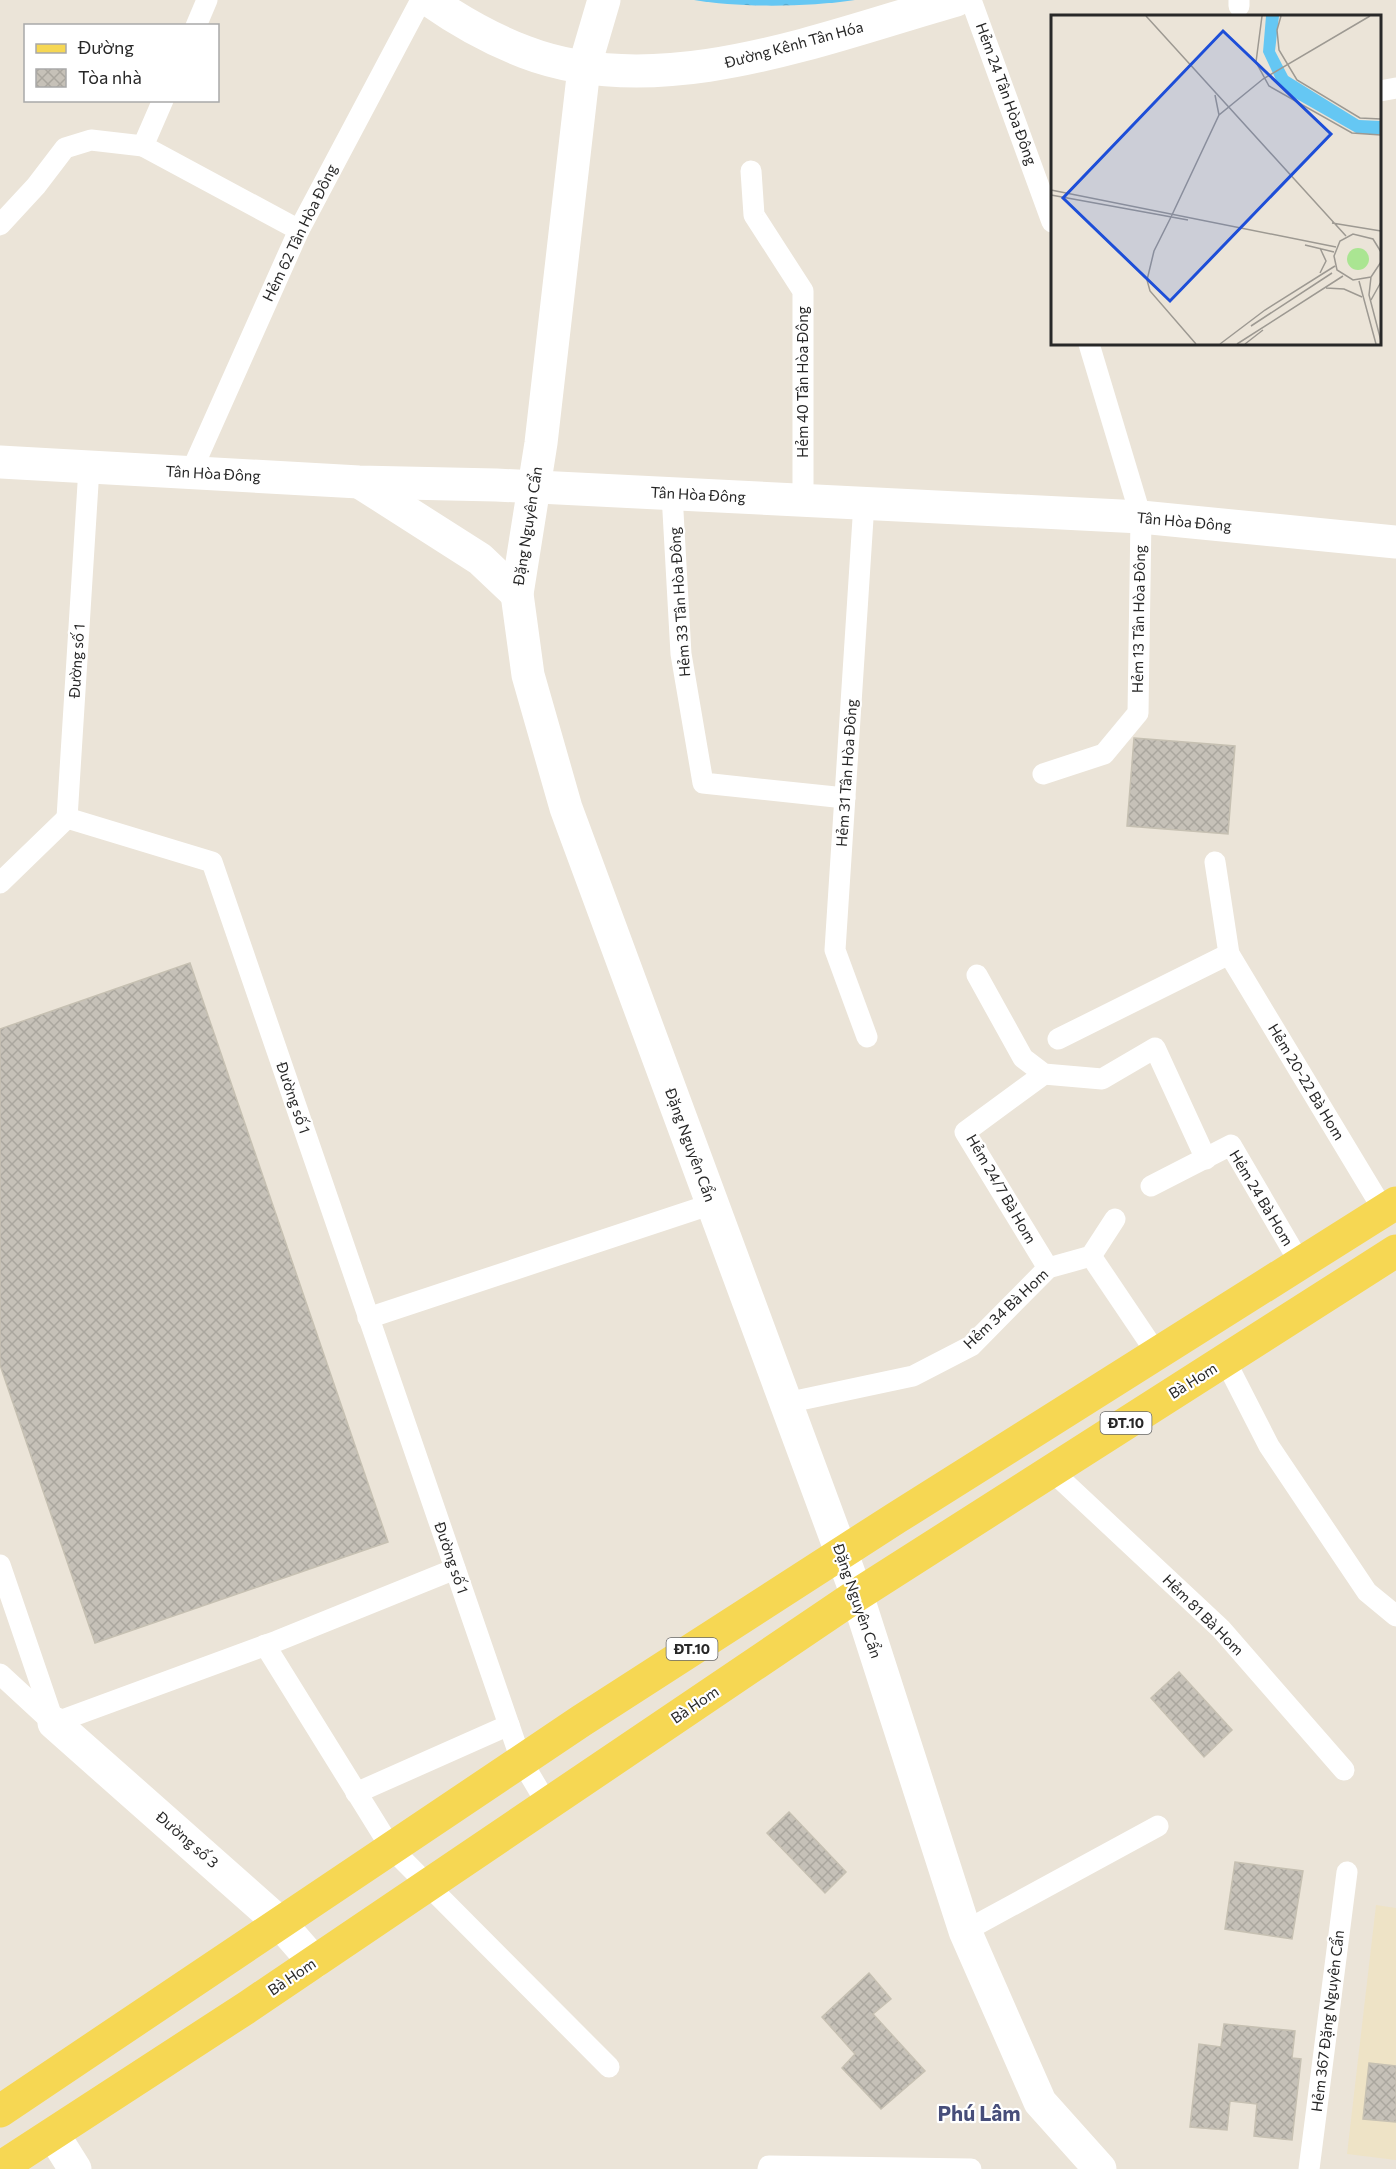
<svg xmlns="http://www.w3.org/2000/svg" width="1396" height="2169" font-family="Commissioner,sans-serif">
	<style>
		.education { fill: #eee3c6 }
		.water { fill: url(#water-ripples) }
		.building { fill: url(#building-cross-hatch); stroke: #c6c0b2; stroke-width: 1.5 }
		.lines { fill: none; stroke-linecap: round; stroke-linejoin: round }
		.lane { stroke: #fff; stroke-width: 21 }
		.street { stroke: #fff; stroke-width: 33 }
		.secondary { stroke: #fff; stroke-width: 33 }
		.primary { stroke: #f6d753; stroke-width: 33 }
		.labels { text-anchor: middle; stroke-width: 4.5; stroke-linejoin: round; paint-order: stroke }
		.shield { fill: #fff; stroke: #686868; stroke-width: 1.5 }
		.shield-label { font-size: 14px; font-weight: bold; fill: #282828 }
		.street-label { font-size: 15px; fill: #282828; stroke: #fff }
		.district-label { font-size: 21px; font-weight: bold; fill: #474e7a; stroke: #fff }
		.inset-road { fill: none; stroke: #9d9992; stroke-width: 1.5 }
		.view { fill: #1d4ed8; fill-opacity: 0.15; stroke: #1d4ed8; stroke-width: 3 }
		.inset-edge { fill: none; stroke: #282828; stroke-width: 3 }
	</style>
	<defs>
		<pattern id="water-ripples" width="26" height="14" patternUnits="userSpaceOnUse" patternTransform="scale(1.5)"><rect width="26" height="14" fill="#65c7f3"/><path d="M2 4q2-2 4 0t4 0M15 11q2-2 4 0t4 0" fill="none" stroke="#58abd0"/></pattern>
		<pattern id="building-cross-hatch" width="8" height="8" patternUnits="userSpaceOnUse" patternTransform="scale(1.5)"><rect width="8" height="8" fill="#c6c1b8"/><path d="M0 0l8 8M0 8l8-8" fill="none" stroke="#aaa69e"/></pattern>
	</defs>
	<rect width="100%" height="100%" fill="#ebe4d8"/>
	<!-- education -->
	<path class="education" d="M1376 1905 1396 1908V2160L1347 2154Z"/>
	<!-- water -->
	<path class="water" d="M694 0H855C808 7 741 8 694 0Z"/>
	<!-- building -->
	<g class="building">
		<path d="M1134 738 1235 746 1228 834 1127 826Z"/>
		<path d="M190 963 388 1542 95 1643 0 1365V1029Z"/>
		<path d="M1179 1672 1232 1730 1204 1757 1151 1698Z"/>
		<path d="M789 1812 846 1872 825 1893 767 1833Z"/>
		<path d="M1235 1862 1303 1871 1292 1939 1225 1929Z"/>
		<path d="M869 1973 891 1999 873 2014 925 2071 881 2109 842 2068 855 2054 822 2017Z"/>
		<path d="M1224 2024 1295 2031 1292 2058 1301 2059 1292 2140 1254 2136 1257 2104 1230 2101 1227 2130 1190 2127 1199 2044 1221 2047Z"/>
		<path d="M1369 2063 1396 2066V2122L1363 2119Z"/>
	</g>
	<g class="lines">
		<!-- lane -->
		<g class="lane">
			<path d="M971 0 1052 222"/>
			<path d="M1239 0V6"/>
			<path d="M196 26 207 0"/>
			<path d="M1380 91 1396 88"/>
			<path d="M163 100 143 146 299 230"/>
			<path d="M751 171 754 215 803 291V499"/>
			<path d="M0 225 36 186 65 148 91 140 143 146"/>
			<path d="M89 468 67 818 212 862 521 1760 547 1804"/>
			<path d="M191 472 299 230 421 0"/>
			<path d="M672 494 681 654 703 783 845 798"/>
			<path d="M864 503 835 950 867 1037"/>
			<path d="M1043 774 1104 754 1138 713 1141 517 1089 344"/>
			<path d="M1215 862 1229 954 1384 1211"/>
			<path d="M0 883 67 818"/>
			<path d="M977 975 1023 1058 1044 1074 1102 1079 1155 1048 1206 1159"/>
			<path d="M1058 1039 1229 954"/>
			<path d="M1044 1074 965 1132 1048 1268"/>
			<path d="M1151 1186 1231 1145 1300 1263"/>
			<path d="M1091 1256 1157 1354"/>
			<path d="M368 1318 712 1204"/>
			<path d="M1225 1360 1269 1446 1367 1592 1396 1616"/>
			<path d="M786 1403 913 1376 971 1346 1048 1268 1091 1256 1115 1219"/>
			<path d="M1052 1471 1221 1629 1344 1770"/>
			<path d="M0 1565 54 1723"/>
			<path d="M265 1645 391 1848 609 2067"/>
			<path d="M0 1674 51 1721"/>
			<path d="M54 1723 277 1641 455 1569"/>
			<path d="M356 1793 509 1725"/>
			<path d="M965 1931 1158 1826"/>
			<path d="M768 2169 769 2166 971 2169"/>
			<path d="M1309 2169 1347 1872"/>
		</g>
		<!-- street -->
		<g class="street">
			<path d="M54 1723 280 1923 314 1962"/>
			<path d="M53 2134 75 2169"/>
		</g>
		<!-- secondary -->
		<g class="secondary">
			<path d="M429 0C459 21 491 39 525 52 660 104 825 37 956 0"/>
			<path d="M604 0 584 68 541 443 517 594 528 675 566 808 857 1595 965 1931 1040 2102 1100 2169"/>
			<path d="M0 462 359 482 496 485 1141 517 1396 542"/>
			<path d="M361 483 480 559 517 594"/>
		</g>
		<!-- primary -->
		<g class="primary">
			<path d="M0 2111 581 1721 896 1518 1396 1203"/>
			<path d="M0 2168 249 2006 857 1595 1396 1251"/>
		</g>
	</g>
	<g class="labels">
		<!-- shield labels -->
		<g class="shield">
			<rect x="1100.5" y="1412" width="51" height="22" rx="4.5"/>
			<rect x="666.5" y="1638" width="51" height="22" rx="4.5"/>
		</g>
		<g class="shield-label">
			<text x="1126" y="1428">ĐT.10</text>
			<text x="692" y="1654">ĐT.10</text>
		</g>
		<!-- street labels -->
		<g class="street-label">
			<text transform="translate(794 45) rotate(-15)" y="5">Đường Kênh Tân Hóa</text>
			<text transform="translate(1006 94) rotate(70)" y="5">Hẻm 24 Tân Hòa Đông</text>
			<text transform="translate(300 233) rotate(-64)" y="5">Hẻm 62 Tân Hòa Đông</text>
			<text transform="translate(803 382) rotate(-90)" y="5">Hẻm 40 Tân Hòa Đông</text>
			<text transform="translate(213 474) rotate(3)" y="5">Tân Hòa Đông</text>
			<text transform="translate(698 495) rotate(3)" y="5">Tân Hòa Đông</text>
			<text transform="translate(1184 522) rotate(5)" y="5">Tân Hòa Đông</text>
			<text transform="translate(528 526) rotate(-81)" y="5">Đặng Nguyên Cẩn</text>
			<text transform="translate(680 602) rotate(-94)" y="5">Hẻm 33 Tân Hòa Đông</text>
			<text transform="translate(1139 619) rotate(-89)" y="5">Hẻm 13 Tân Hòa Đông</text>
			<text transform="translate(77 661) rotate(-86)" y="5">Đường số 1</text>
			<text transform="translate(847 773) rotate(-86)" y="5">Hẻm 31 Tân Hòa Đông</text>
			<text transform="translate(1306 1082) rotate(59)" y="5">Hẻm 20-22 Bà Hom</text>
			<text transform="translate(293 1098) rotate(71)" y="5">Đường số 1</text>
			<text transform="translate(690 1145) rotate(70)" y="5">Đặng Nguyên Cẩn</text>
			<text transform="translate(1001 1189) rotate(60)" y="5">Hẻm 24/7 Bà Hom</text>
			<text transform="translate(1261 1198) rotate(59)" y="5">Hẻm 24 Bà Hom</text>
			<text transform="translate(1006 1309) rotate(-43)" y="5">Hẻm 34 Bà Hom</text>
			<text transform="translate(1193 1381) rotate(-32)" y="5">Bà Hom</text>
			<text transform="translate(451 1558) rotate(71)" y="5">Đường số 1</text>
			<text transform="translate(857 1601) rotate(71)" y="5">Đặng Nguyên Cẩn</text>
			<text transform="translate(1203 1615) rotate(45)" y="5">Hẻm 81 Bà Hom</text>
			<text transform="translate(695 1705) rotate(-34)" y="5">Bà Hom</text>
			<text transform="translate(187 1840) rotate(41)" y="5">Đường số 3</text>
			<text transform="translate(292 1977) rotate(-34)" y="5">Bà Hom</text>
			<text transform="translate(1328 2021) rotate(-83)" y="5">Hẻm 367 Đặng Nguyên Cẩn</text>
		</g>
		<!-- district labels -->
		<g class="district-label">
			<text x="979" y="2121">Phú Lâm</text>
		</g>
	</g>
	<!-- overview -->
	<g transform="translate(1051 15)">
		<rect width="330" height="330" fill="#ebe4d8"/>
		<path d="M296 244a11 11 0 1 1 22 0a11 11 0 1 1-22 0Z" fill="#aae592"/>
		<path d="M215 1H228L224 36 237 61 308 105 330 106V119H307L244 83 227 69 212 37Z" fill="#65c7f3"/>
		<path class="inset-road" d="M95 1 295 221M211 1 205 47 218 71 301 118 330 120M230 1 226 15 228 35 246 65 309 103 330 104M164 80 168 100M0 175 285 232M0 180 137 205M120 202 103 236 96 265 99 276 145 329M120 202 168 100 212 64 319 1M281 208 330 216M254 230 283 237M330 237 322 224 302 219 289 226 283 241 286 255 302 265 320 262 330 247M269 258 275 246 269 233M320 262 318 280 330 326M308 266 325 329M275 273 293 274 311 282M320 285 330 267M200 311 281 258M169 329 214 295 284 251M186 329 292 261M194 329 212 315"/>
		<path class="view" d="M172 16 280 119 119 286 12 183Z"/>
		<rect width="330" height="330" class="inset-edge"/>
	</g>
	<!-- legend -->
	<rect x="24" y="24" width="195" height="78" fill="#ffffff" stroke="#a9a9a9" stroke-width="1.5"/>
	<rect x="36" y="44" width="30" height="9" fill="#f6d753" stroke="#a9a9a9" stroke-width="1.5"/>
	<text x="78" y="54" font-size="18" fill="#282828">Đường</text>
	<rect x="36" y="69" width="30" height="18" fill="url(#building-cross-hatch)" stroke="#a9a9a9" stroke-width="1.5"/>
	<text x="78" y="84" font-size="18" fill="#282828">Tòa nhà</text>
</svg>
